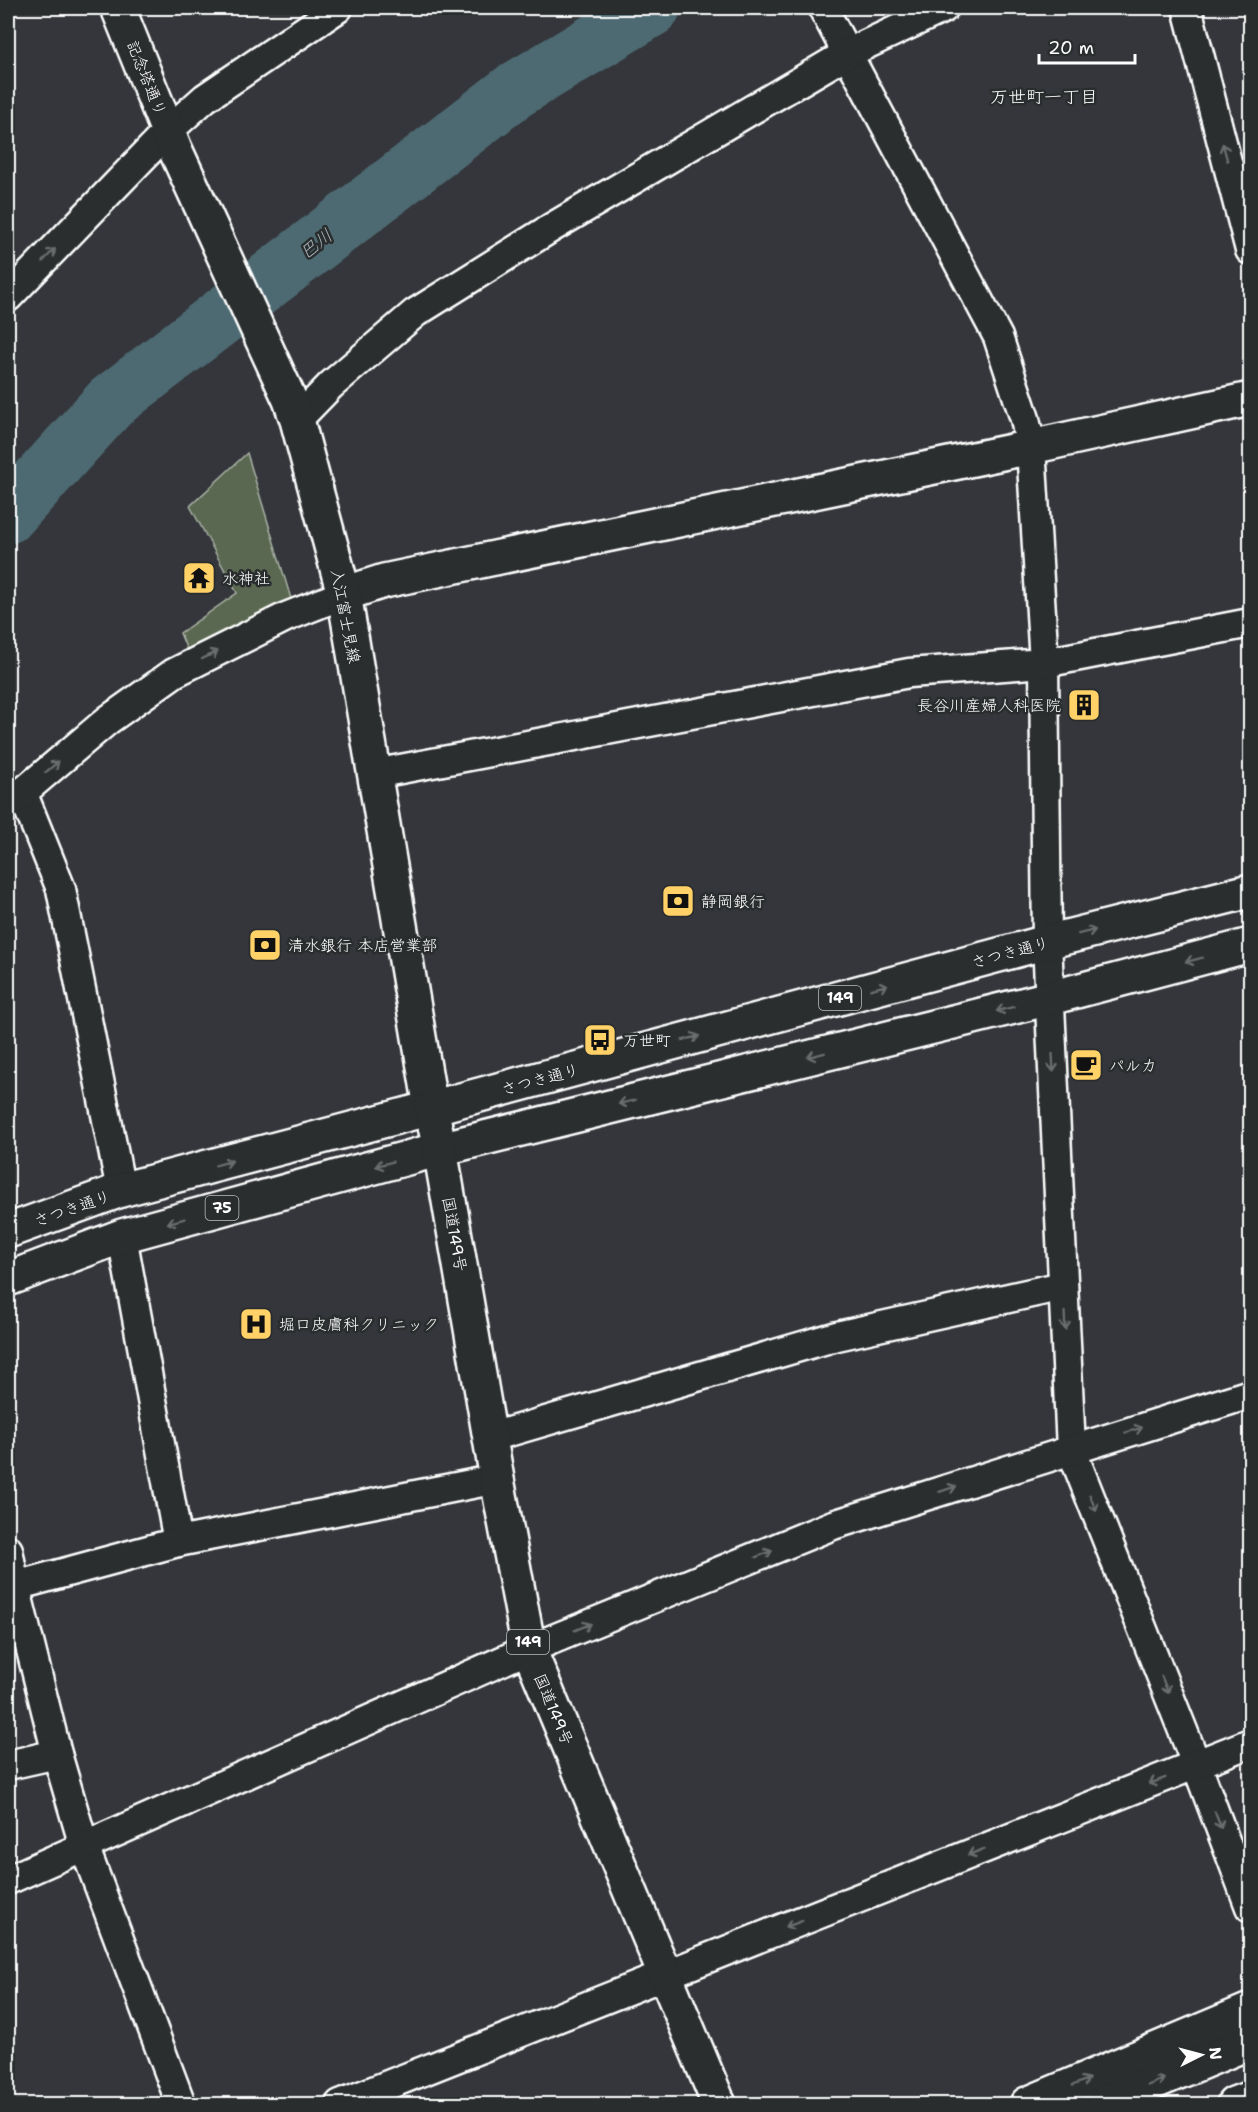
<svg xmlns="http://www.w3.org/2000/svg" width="1258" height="2112" font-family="'Shantell Sans','Klee One',sans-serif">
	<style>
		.green { fill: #5a6851; stroke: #acb4a8; stroke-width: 1.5 }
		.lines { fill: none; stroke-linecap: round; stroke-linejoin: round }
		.river { stroke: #4d6a72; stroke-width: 57 }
		.minor-casing { stroke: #fff; stroke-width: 33 }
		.tertiary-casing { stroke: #fff; stroke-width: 38 }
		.secondary-casing { stroke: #fff; stroke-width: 38 }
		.primary-casing { stroke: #fff; stroke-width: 38 }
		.trunk-casing { stroke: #fff; stroke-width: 38 }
		.minor { stroke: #2a2d2e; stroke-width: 28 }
		.tertiary { stroke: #2a2d2e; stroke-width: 33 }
		.secondary { stroke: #2a2d2e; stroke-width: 33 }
		.primary { stroke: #2a2d2e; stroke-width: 33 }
		.trunk { stroke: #2a2d2e; stroke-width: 33 }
		.oneway { stroke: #6a6c6d }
		.labels { text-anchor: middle; stroke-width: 5; stroke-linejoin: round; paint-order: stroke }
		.shield { fill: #2a2d2e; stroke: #bfc0c0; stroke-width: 1.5 }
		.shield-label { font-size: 15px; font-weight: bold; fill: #fff }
		.street-label { font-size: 16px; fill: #fff; stroke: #2a2d2e }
		.poi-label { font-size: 16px; fill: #fff; stroke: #2a2d2e; text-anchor: start }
		.neighbourhood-label { font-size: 18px; fill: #fff; stroke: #2a2d2e }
		.water-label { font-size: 18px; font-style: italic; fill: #a6b4b8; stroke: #2a2d2e }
	</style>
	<rect width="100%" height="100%" fill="#34363b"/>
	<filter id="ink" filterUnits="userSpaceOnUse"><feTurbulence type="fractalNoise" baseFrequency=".0167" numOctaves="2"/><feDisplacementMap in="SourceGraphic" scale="12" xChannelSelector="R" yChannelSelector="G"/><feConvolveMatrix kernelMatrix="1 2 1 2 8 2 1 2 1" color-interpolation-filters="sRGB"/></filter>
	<g filter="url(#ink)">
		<!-- green -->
		<path class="green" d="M247 453 292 602 189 655 180 633 237 593 190 506Z"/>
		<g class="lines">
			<!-- river -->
			<path class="river" d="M8 515 111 402 514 91 652 8"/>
			<!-- minor casing -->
			<g class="minor-casing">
				<g id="minor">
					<path d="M823 8 998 337 1025 419 1031 447 1044 663 1047 942 1071 1449 1197 1766 1250 1907"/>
					<path d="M1187 8 1250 250"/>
					<path d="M8 297 168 131 205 98 338 8"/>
					<path d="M297 420 331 385 415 313 551 228 848 53 944 8"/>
					<path d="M374 774 909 673 1044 663 1250 623"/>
					<path d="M22 792 61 889 121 1190"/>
					<path d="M9 804 108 720 174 673 286 617 344 594"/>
					<path d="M122 1236 178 1542"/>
					<path d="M491 1437 837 1336 1063 1286"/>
					<path d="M8 1550 15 1586 57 1754 84 1846 181 2104"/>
					<path d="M15 1586 178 1542 497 1479"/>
					<path d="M8 1765 57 1754"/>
					<path d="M8 1880 529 1649 833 1525 1250 1394"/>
					<path d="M340 2104 1250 1743"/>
				</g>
			</g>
			<!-- tertiary casing -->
			<g class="tertiary-casing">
				<g id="tertiary">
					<path d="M344 594 384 581 1031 447 1250 399"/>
					<path d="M1027 2104 1250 2010"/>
					<path d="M1102 2104 1250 2042"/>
					<path d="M1234 2104 1250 2098"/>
				</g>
			</g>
			<!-- secondary casing -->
			<g class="secondary-casing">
				<path id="secondary" d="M118 8 175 149 290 400 297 420 344 594 431 1108"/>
			</g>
			<!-- primary casing -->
			<g class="primary-casing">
				<g id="primary">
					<path d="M8 1231 121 1190 431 1108"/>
					<path d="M8 1279 122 1236 440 1149"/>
				</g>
			</g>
			<!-- trunk casing -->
			<g class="trunk-casing">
				<g id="trunk">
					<path d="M440 1149 1050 998 1250 945"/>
					<path d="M719 2104 529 1649 497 1479 440 1149 431 1108 1047 942 1250 891"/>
				</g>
			</g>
			<!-- minor -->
			<use href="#minor" class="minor"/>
			<!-- tertiary -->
			<use href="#tertiary" class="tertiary"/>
			<!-- secondary -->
			<use href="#secondary" class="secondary"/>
			<!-- primary -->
			<use href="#primary" class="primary"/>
			<!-- trunk -->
			<use href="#trunk" class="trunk"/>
		</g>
		<!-- one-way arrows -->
		<defs><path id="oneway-shaft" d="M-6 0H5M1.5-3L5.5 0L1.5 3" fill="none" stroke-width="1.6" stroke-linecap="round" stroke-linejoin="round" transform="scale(1.5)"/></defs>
		<g class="oneway">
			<use href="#oneway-shaft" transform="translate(1225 152) rotate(-105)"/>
			<use href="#oneway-shaft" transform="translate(49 255) rotate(-45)"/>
			<use href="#oneway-shaft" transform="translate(210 655) rotate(-27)"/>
			<use href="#oneway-shaft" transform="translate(52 767) rotate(-40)"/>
			<use href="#oneway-shaft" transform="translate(1087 932) rotate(-14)"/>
			<use href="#oneway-shaft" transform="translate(1194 960) rotate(165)"/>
			<use href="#oneway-shaft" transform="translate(879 987) rotate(-15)"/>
			<use href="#oneway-shaft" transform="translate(1005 1009) rotate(166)"/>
			<use href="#oneway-shaft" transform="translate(691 1038) rotate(-15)"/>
			<use href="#oneway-shaft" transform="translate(816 1055) rotate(166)"/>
			<use href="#oneway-shaft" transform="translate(1053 1063) rotate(87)"/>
			<use href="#oneway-shaft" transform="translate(627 1102) rotate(166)"/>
			<use href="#oneway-shaft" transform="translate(224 1163) rotate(-15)"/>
			<use href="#oneway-shaft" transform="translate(384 1164) rotate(165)"/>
			<use href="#oneway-shaft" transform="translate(176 1221) rotate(165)"/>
			<use href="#oneway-shaft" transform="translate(1065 1321) rotate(87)"/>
			<use href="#oneway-shaft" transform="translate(1134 1430) rotate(-17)"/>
			<use href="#oneway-shaft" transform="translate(948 1489) rotate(-18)"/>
			<use href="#oneway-shaft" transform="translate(1093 1503) rotate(68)"/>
			<use href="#oneway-shaft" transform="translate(764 1554) rotate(-22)"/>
			<use href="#oneway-shaft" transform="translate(583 1627) rotate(-22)"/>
			<use href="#oneway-shaft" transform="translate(1165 1685) rotate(68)"/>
			<use href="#oneway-shaft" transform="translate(1157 1781) rotate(159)"/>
			<use href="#oneway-shaft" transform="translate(1218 1820) rotate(69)"/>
			<use href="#oneway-shaft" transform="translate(976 1852) rotate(159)"/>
			<use href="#oneway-shaft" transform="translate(794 1924) rotate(159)"/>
			<use href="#oneway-shaft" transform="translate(1081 2082) rotate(-23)"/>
			<use href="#oneway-shaft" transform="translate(1156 2082) rotate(-23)"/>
		</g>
	</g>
	<!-- icons -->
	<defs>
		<g id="temple-square" transform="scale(1.725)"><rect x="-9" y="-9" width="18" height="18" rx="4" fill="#ffd166" stroke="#2a2d2e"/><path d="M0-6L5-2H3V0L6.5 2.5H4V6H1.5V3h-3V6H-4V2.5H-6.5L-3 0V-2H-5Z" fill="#111"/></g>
		<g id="building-square" transform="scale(1.725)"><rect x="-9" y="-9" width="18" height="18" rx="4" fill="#ffd166" stroke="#2a2d2e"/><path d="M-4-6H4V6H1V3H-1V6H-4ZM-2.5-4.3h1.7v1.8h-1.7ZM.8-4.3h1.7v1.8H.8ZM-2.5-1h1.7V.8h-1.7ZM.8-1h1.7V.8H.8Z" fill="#111"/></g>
		<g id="bank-square" transform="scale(1.725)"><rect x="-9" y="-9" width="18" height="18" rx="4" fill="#ffd166" stroke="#2a2d2e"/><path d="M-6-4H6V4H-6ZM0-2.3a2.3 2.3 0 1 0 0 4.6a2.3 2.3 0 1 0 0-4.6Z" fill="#111"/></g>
		<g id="bus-square" transform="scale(1.725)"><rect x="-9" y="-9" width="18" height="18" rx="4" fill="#ffd166" stroke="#2a2d2e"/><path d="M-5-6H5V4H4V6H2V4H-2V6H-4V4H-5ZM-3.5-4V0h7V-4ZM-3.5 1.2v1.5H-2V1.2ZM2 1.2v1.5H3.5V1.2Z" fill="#111"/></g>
		<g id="cafe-square" transform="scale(1.725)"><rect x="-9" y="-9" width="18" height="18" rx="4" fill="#ffd166" stroke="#2a2d2e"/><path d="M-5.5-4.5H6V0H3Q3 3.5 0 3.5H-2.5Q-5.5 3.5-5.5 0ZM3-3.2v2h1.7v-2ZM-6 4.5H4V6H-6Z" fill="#111"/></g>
		<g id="hospital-square" transform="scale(1.725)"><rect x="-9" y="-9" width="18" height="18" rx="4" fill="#ffd166" stroke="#2a2d2e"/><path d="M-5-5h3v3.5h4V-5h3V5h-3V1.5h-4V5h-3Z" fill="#111"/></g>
	</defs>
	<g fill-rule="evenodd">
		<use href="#temple-square" x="199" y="578"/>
		<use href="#building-square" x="1084" y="705"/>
		<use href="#bank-square" x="678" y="901"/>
		<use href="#bank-square" x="265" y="945"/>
		<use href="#bus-square" x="600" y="1040"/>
		<use href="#cafe-square" x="1086" y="1065"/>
		<use href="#hospital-square" x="256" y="1324"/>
	</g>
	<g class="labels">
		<!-- shield labels -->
		<g class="shield">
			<rect x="819" y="986" width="42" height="24" rx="4.5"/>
			<rect x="205.5" y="1196" width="33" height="24" rx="4.5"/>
			<rect x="507" y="1630" width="42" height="24" rx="4.5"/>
		</g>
		<g class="shield-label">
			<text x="840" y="1003">149</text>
			<text x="222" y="1213">75</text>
			<text x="528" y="1647">149</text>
		</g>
		<!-- street labels -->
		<g class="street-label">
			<text transform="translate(147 78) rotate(68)" y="6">記念塔通り</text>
			<text transform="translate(346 616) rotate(79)" y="6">入江富士見線</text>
			<text transform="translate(1010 952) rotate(-15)" y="6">さつき通り</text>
			<text transform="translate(540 1079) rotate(-15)" y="6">さつき通り</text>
			<text transform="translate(72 1208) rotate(-19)" y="6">さつき通り</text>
			<text transform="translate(455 1234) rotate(80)" y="6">国道149号</text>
			<text transform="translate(554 1709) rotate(67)" y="6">国道149号</text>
		</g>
		<!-- poi labels -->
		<g class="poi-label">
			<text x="222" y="584">水神社</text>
			<text x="1061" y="711" text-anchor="end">長谷川産婦人科医院</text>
			<text x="701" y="907">静岡銀行</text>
			<text x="288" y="951">清水銀行 本店営業部</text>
			<text x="623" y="1046">万世町</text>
			<text x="1109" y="1071">パルカ</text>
			<text x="279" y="1330">堀口皮膚科クリニック</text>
		</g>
		<!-- neighbourhood labels -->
		<g class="neighbourhood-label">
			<text x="1044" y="103">万世町一丁目</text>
		</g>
		<!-- water labels -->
		<g class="water-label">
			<text transform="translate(316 244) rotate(-38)" y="6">巴川</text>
		</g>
	</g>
	<!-- margin -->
	<rect width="1258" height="2112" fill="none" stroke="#2a2d2e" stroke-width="30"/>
	<rect x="15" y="15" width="1228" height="2082" fill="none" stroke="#fff" stroke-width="2" filter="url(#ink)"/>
	<!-- north arrow -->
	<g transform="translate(1201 2055) rotate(84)" stroke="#2a2d2e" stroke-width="4.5" paint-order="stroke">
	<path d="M0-4.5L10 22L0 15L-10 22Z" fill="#ffffff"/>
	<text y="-9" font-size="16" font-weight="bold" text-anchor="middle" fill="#ffffff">N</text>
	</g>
	<!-- scale -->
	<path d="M1039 54v9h96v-9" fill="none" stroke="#ffffff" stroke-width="3"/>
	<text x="1048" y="54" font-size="18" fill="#ffffff" stroke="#2a2d2e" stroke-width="4.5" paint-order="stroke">20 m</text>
</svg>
